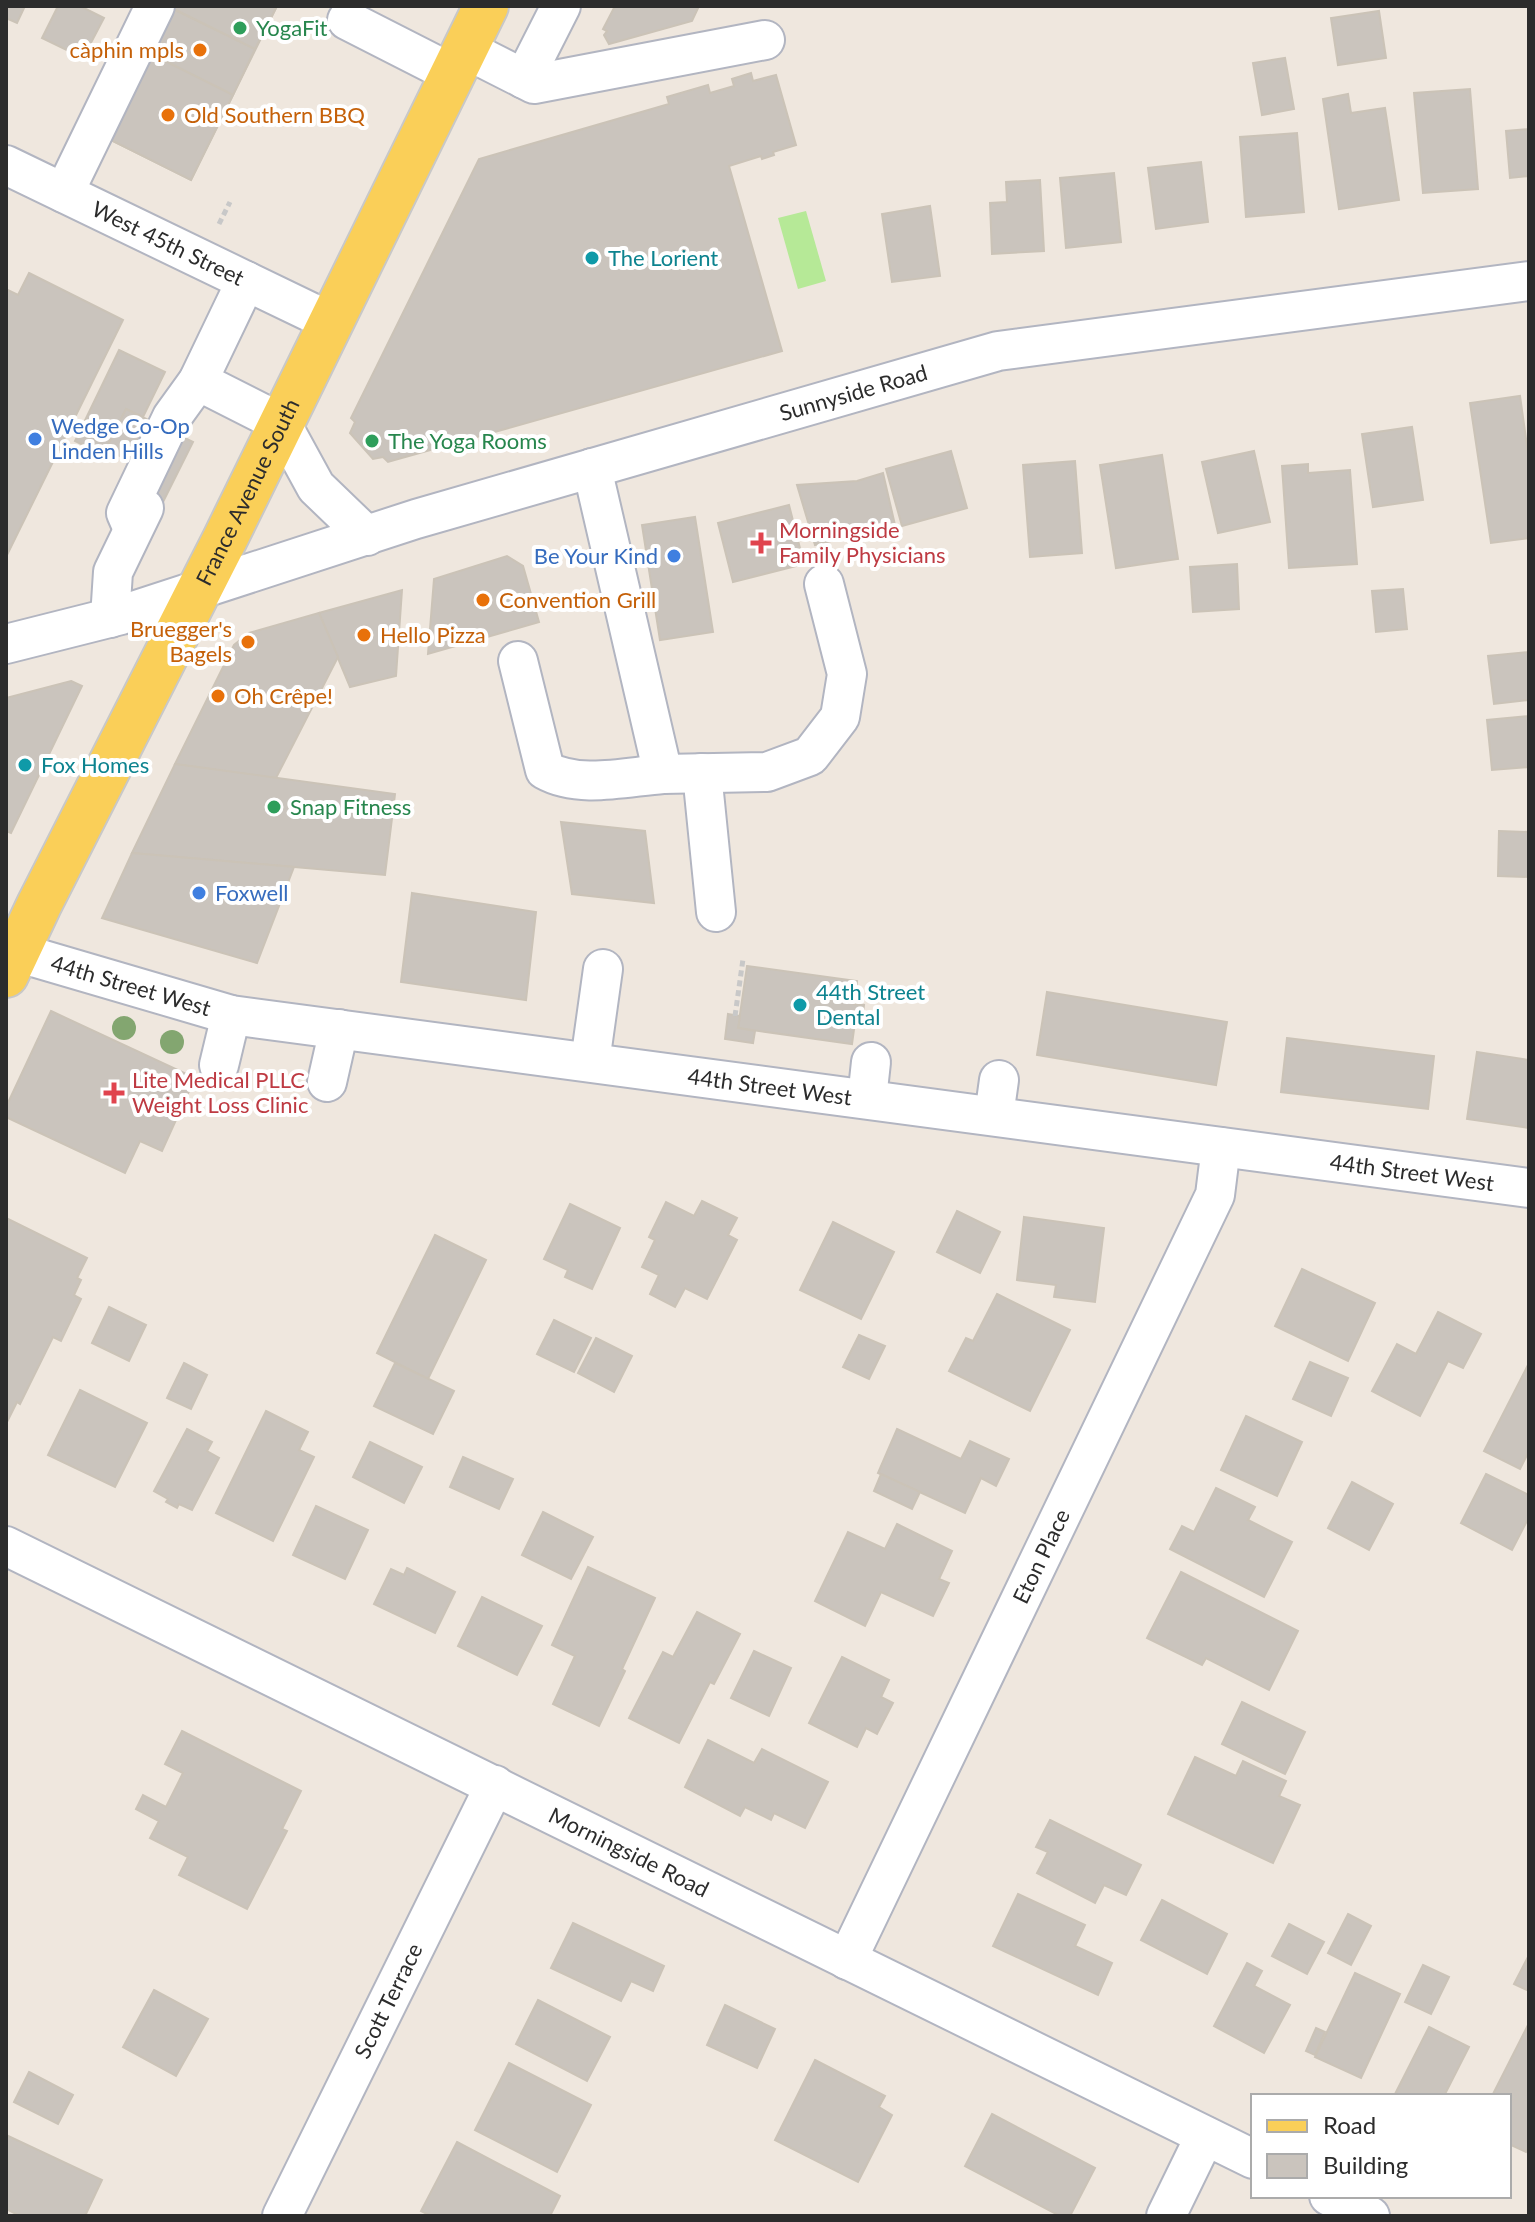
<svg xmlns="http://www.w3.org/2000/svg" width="1535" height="2222" font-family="Lato,sans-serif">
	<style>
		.green { fill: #b6e997 }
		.building { fill: #cac4bd; stroke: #cbc3b7; stroke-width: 2 }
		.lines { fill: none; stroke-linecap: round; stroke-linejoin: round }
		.minor-casing { stroke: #b2b5c1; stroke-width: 42 }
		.major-casing { stroke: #c8c8c8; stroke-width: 48 }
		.path { stroke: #c8c8c8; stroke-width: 5; stroke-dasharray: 6 4; stroke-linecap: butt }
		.minor { stroke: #fff; stroke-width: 38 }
		.major { stroke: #facf58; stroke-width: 44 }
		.tree { fill: #83a670 }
		.leisure-dot { fill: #2e9e5b; stroke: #fff; stroke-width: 3 }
		.food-dot { fill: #e8710a; stroke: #fff; stroke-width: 3 }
		.culture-dot { fill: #0f9aa8; stroke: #fff; stroke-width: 3 }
		.shop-dot { fill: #3f7fe0; stroke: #fff; stroke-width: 3 }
		.health-dot { fill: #e0444e; stroke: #fff; stroke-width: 3 }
		.labels { text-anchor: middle; stroke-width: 8; stroke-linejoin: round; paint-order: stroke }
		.leisure-label { font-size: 22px; fill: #27864d; stroke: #fff; text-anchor: start }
		.food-label { font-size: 22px; fill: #c56008; stroke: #fff; text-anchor: start }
		.street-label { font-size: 22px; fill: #2c2c2c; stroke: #fff }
		.culture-label { font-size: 22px; fill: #0d838f; stroke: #fff; text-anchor: start }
		.shop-label { font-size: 22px; fill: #366cbe; stroke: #fff; text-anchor: start }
		.health-label { font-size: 22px; fill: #be3a42; stroke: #fff; text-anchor: start }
	</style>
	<rect width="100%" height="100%" fill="#efe7de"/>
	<!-- green -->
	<path class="green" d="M806 211 826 281 798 289 778 218Z"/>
	<!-- building -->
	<g class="building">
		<path d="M6 6H25L17 23 6 18Z"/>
		<path d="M58 6H80L104 18 83 58 42 38Z"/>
		<path d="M167 6H277L191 180 103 136Z"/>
		<path d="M167 6 255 49 233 95 145 51Z"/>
		<path d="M168 6H272L276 8 255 49Z"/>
		<path d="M615 6H699L692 21 609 44 604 35 607 31 603 29Z"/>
		<path d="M1379 11 1386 58 1338 65 1331 18Z"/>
		<path d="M145 51 233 95 191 180 103 136Z"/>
		<path d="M1285 58 1294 109 1262 115 1253 63Z"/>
		<path d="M751 73 753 81 776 75 796 145 773 152 774 155 762 159 761 156 729 166 782 351 388 462 383 457 373 459 350 433 355 422 351 418 479 159 669 104 667 97 708 85 710 93 734 86 732 79Z"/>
		<path d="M1470 89 1478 189 1423 193 1414 93Z"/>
		<path d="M1348 94 1351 113 1385 108 1399 200 1339 209 1323 99Z"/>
		<path d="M1529 129V176L1510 178 1506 131Z"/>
		<path d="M1297 133 1304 212 1246 217 1240 137Z"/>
		<path d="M1201 162 1208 222 1156 229 1148 168Z"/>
		<path d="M1114 173 1121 242 1066 248 1060 178Z"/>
		<path d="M1040 180 1044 251 992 254 990 203 1007 202 1006 182Z"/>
		<path d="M930 206 940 276 892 282 882 214Z"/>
		<path d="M29 273 123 320 6 557V289L18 295Z"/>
		<path d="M119 350 165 372 143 417 126 409 106 449 115 453 112 459 75 441Z"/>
		<path d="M1520 396 1529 460V538L1491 543 1470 403Z"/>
		<path d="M126 409 193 442 154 520 138 465 106 449Z"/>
		<path d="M1412 427 1423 500 1373 507 1362 434Z"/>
		<path d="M951 451 967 508 902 526 886 469Z"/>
		<path d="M1254 451 1270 522 1218 533 1202 462Z"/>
		<path d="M1162 455 1178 559 1116 568 1100 465Z"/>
		<path d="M1075 461 1082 553 1030 557 1023 465Z"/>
		<path d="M1308 464V473L1350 470 1357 564 1289 568 1282 466Z"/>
		<path d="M883 473 895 525 815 545 797 485 857 481Z"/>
		<path d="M789 505 804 564 733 582 718 523Z"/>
		<path d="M695 517 713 632 660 640 642 525Z"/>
		<path d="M507 556 523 566 539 622 428 654 434 579Z"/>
		<path d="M1237 564 1239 609 1193 612 1190 567Z"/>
		<path d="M1403 589 1407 629 1376 632 1372 591Z"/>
		<path d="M402 590 396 676 350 687 319 613Z"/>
		<path d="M319 613 338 657 276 778 175 764 234 645 249 633Z"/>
		<path d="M1529 652V700L1494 704 1488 656Z"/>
		<path d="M71 681 82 686 11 833 6 831V698Z"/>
		<path d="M1529 716V767L1492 770 1487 720Z"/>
		<path d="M175 764 395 794 385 875 132 853Z"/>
		<path d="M561 822 645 831 654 903 572 894Z"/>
		<path d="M1499 831 1529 832V877L1498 876Z"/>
		<path d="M132 853 294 867 257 963 102 918Z"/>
		<path d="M412 893 536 912 526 1000 401 982Z"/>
		<path d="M747 966 857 981 854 1004 864 1005 862 1023 855 1022 852 1044 738 1028Z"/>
		<path d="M1047 992 1227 1022 1216 1085 1037 1055Z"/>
		<path d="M51 1011 195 1078 162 1151 140 1141 125 1173 6 1117V1107Z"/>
		<path d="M728 1014 740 1016 738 1028 755 1031 753 1043 725 1039Z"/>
		<path d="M1287 1038 1434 1056 1428 1109 1281 1092Z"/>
		<path d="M1477 1052 1529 1060V1128L1467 1119Z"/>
		<path d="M702 1201 737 1218 728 1235 737 1240 707 1299 685 1288 675 1307 650 1294 659 1275 642 1267 655 1240 649 1237 666 1202 694 1216Z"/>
		<path d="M570 1204 620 1228 592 1289 565 1277 568 1270 544 1259Z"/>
		<path d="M957 1211 1000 1232 980 1273 937 1252Z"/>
		<path d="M1024 1217 1104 1228 1095 1302 1054 1297 1056 1285 1017 1280Z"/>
		<path d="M6 1218 87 1258 77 1278 81 1280 74 1295 81 1299 61 1341 53 1337 20 1404 17 1402 7 1422Z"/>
		<path d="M833 1222 894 1252 861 1319 800 1290Z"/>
		<path d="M435 1235 486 1260 428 1379 377 1353Z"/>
		<path d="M1302 1269 1375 1303 1348 1361 1275 1326Z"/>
		<path d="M997 1294 1070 1330 1030 1411 949 1371 966 1338 973 1341Z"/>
		<path d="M109 1307 146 1325 129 1361 92 1343Z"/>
		<path d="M1438 1312 1481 1334 1463 1368 1448 1361 1420 1416 1372 1391 1397 1344 1416 1354Z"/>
		<path d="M554 1320 591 1338 574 1372 537 1354Z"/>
		<path d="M859 1335 885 1346 869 1379 843 1367Z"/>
		<path d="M596 1338 632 1356 614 1392 578 1373Z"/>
		<path d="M1310 1362 1348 1378 1331 1416 1293 1399Z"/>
		<path d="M184 1363 207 1375 191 1409 167 1398Z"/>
		<path d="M395 1363 454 1391 433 1434 374 1406Z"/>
		<path d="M1529 1363V1451L1520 1469 1484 1451Z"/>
		<path d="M80 1390 147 1423 115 1487 48 1455Z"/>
		<path d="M266 1411 308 1432 299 1450 314 1457 273 1541 216 1513Z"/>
		<path d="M1246 1416 1302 1442 1277 1496 1221 1470Z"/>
		<path d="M187 1429 212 1442 207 1451 219 1458 192 1510 179 1504 177 1508 166 1502 168 1499 154 1491Z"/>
		<path d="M897 1429 961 1459 970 1441 1009 1459 996 1486 981 1478 965 1513 878 1473Z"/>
		<path d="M370 1442 422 1467 404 1503 353 1477Z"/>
		<path d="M463 1457 513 1479 499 1509 450 1487Z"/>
		<path d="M881 1474 920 1492 912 1509 874 1491Z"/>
		<path d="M1486 1474 1529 1495V1517L1512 1550 1461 1523Z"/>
		<path d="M1352 1482 1393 1504 1369 1550 1328 1528Z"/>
		<path d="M1216 1488 1255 1507 1248 1520 1292 1542 1264 1597 1170 1549 1182 1526 1194 1532Z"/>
		<path d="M316 1506 368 1530 345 1579 293 1555Z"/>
		<path d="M543 1512 593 1537 571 1579 522 1555Z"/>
		<path d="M897 1524 952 1551 939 1579 949 1583 933 1616 881 1592 865 1626 815 1601 848 1532 885 1549Z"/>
		<path d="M588 1567 655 1598 622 1669 625 1671 599 1726 553 1704 575 1656 552 1645Z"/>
		<path d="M407 1568 455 1592 435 1633 374 1604 391 1569 404 1575Z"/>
		<path d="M1181 1572 1298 1631 1269 1690 1206 1658 1202 1665 1147 1638Z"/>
		<path d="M482 1597 542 1626 517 1675 458 1646Z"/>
		<path d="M697 1612 740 1634 714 1684 710 1682 679 1743 629 1718 663 1652 673 1657Z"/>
		<path d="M754 1651 791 1668 769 1716 731 1698Z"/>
		<path d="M842 1657 889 1680 881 1697 893 1703 877 1734 866 1728 857 1747 809 1723Z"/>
		<path d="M1242 1702 1305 1732 1285 1774 1222 1744Z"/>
		<path d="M182 1731 301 1791 282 1829 287 1831 247 1909 179 1875 188 1857 150 1838 159 1821 136 1809 143 1795 166 1807 183 1773 165 1764Z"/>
		<path d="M708 1740 754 1763 762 1749 828 1782 805 1828 774 1813 771 1820 745 1807 740 1816 685 1787Z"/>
		<path d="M1195 1757 1236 1776 1243 1761 1286 1781 1279 1796 1300 1805 1273 1863 1168 1814Z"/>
		<path d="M1050 1820 1141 1865 1126 1895 1104 1885 1095 1903 1037 1873 1048 1852 1036 1847Z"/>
		<path d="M1018 1894 1085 1925 1075 1946 1112 1963 1098 1995 993 1946Z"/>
		<path d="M1162 1900 1227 1934 1207 1974 1141 1940Z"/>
		<path d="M1348 1914 1371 1926 1351 1965 1328 1953Z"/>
		<path d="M573 1923 664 1966 653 1991 631 1981 621 2001 551 1968Z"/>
		<path d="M1289 1924 1324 1942 1307 1974 1272 1956Z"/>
		<path d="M1529 1955V1991L1514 1984Z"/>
		<path d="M1247 1963 1262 1971 1254 1986 1290 2005 1264 2053 1214 2026Z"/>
		<path d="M1423 1965 1449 1977 1431 2014 1405 2002Z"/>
		<path d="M1355 1973 1400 1994 1361 2078 1315 2057Z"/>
		<path d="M154 1990 208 2019 176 2076 123 2047Z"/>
		<path d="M538 2000 610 2037 587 2081 516 2044Z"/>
		<path d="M725 2005 775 2029 757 2068 707 2045Z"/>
		<path d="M1528 2025 1529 2146 1526 2152 1509 2144V2096H1492Z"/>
		<path d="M1429 2027 1469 2047 1444 2096H1394Z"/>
		<path d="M1316 2028 1325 2032 1315 2055 1306 2051Z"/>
		<path d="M815 2060 885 2096 879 2107 892 2115 858 2182 775 2140Z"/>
		<path d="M509 2063 591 2105 557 2172 475 2130Z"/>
		<path d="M29 2072 73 2095 58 2124 14 2102Z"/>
		<path d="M992 2114 1095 2168 1070 2216H1060L965 2166Z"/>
		<path d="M6 2135 102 2180 85 2216H20L6 2209Z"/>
		<path d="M457 2142 560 2196 550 2216H431L421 2211Z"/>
	</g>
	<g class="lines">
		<!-- minor casing -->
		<g class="minor-casing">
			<g id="minor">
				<path d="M347 20 453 74"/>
				<path d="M465 49 534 84 765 40"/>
				<path d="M524 79 561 6"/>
				<path id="s1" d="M6 165 331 322"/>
				<path d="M64 193 155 6"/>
				<path d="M198 381 281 423 316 487 367 536"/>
				<path d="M592 468 663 774 767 772 810 756 840 717 847 674 824 584"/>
				<path d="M133 529 126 513 172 417 198 381 246 281"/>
				<path d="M110 618 113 572 144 508"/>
				<path id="s2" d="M6 644 121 615 416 519 998 351 1529 281"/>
				<path d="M518 661 545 770C579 789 625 777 663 774"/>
				<path d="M702 773 716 912"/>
				<path id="s3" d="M6 949 231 1015 1529 1188"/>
				<path d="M590 1062 603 969"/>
				<path d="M219 1065 231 1015"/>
				<path d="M327 1082 339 1029"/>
				<path d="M867 1099 871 1062"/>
				<path d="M994 1116 999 1080"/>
				<path id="s4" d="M6 1546 1253 2159"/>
				<path id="s5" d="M847 1960 1215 1195 1221 1147"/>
				<path d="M1329 2196 1370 2216"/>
				<path id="s6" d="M282 2216 495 1785"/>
				<path d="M1166 2216 1205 2136"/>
			</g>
		</g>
		<!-- major casing -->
		<g class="major-casing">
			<g id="major">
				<path id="s7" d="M6 975 39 905 225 539 486 6"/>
			</g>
		</g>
		<!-- path -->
		<g class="path">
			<path d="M219 224 230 202"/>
			<path d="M735 1016 743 959"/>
		</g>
		<!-- minor -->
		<use href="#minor" class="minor"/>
		<!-- major -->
		<use href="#major" class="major"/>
	</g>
	<!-- trees -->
	<g class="tree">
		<circle cx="124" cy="1028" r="12"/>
		<circle cx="172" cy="1042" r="12"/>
	</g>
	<!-- markers -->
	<g class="leisure-dot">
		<circle cx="240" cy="28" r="8"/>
		<circle cx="372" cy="441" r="8"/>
		<circle cx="274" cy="807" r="8"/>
	</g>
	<g class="food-dot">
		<circle cx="200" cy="50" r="8"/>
		<circle cx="168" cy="115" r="8"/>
		<circle cx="483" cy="600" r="8"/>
		<circle cx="364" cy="635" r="8"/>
		<circle cx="248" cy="642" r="8"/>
		<circle cx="218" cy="696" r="8"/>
	</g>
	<g class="culture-dot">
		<circle cx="592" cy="258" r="8"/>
		<circle cx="25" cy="765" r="8"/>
		<circle cx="800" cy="1005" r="8"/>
	</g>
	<g class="shop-dot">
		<circle cx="35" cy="439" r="8"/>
		<circle cx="674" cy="556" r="8"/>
		<circle cx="199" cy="893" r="8"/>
	</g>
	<g class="health-dot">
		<path d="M757 531h8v8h8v8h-8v8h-8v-8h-8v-8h8z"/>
		<path d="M110 1081h8v8h8v8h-8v8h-8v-8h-8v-8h8z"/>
	</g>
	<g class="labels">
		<!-- leisure labels -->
		<g class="leisure-label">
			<text x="256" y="36">YogaFit</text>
			<text x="388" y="449">The Yoga Rooms</text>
			<text x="290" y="815">Snap Fitness</text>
		</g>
		<!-- food labels -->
		<g class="food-label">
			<text x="184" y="58" text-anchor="end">càphin mpls</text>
			<text x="184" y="123">Old Southern BBQ</text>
			<text x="499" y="608">Convention Grill</text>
			<text x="232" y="637" text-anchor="end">Bruegger's<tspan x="232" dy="25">Bagels</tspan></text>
			<text x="380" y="643">Hello Pizza</text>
			<text x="234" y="704">Oh Crêpe!</text>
		</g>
		<!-- street labels -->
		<g class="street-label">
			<text dy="8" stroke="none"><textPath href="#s1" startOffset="180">West 45th Street</textPath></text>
			<text dy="8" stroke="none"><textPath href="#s2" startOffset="884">Sunnyside Road</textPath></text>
			<text dy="8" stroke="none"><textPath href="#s7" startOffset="540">France Avenue South</textPath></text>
			<text dy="8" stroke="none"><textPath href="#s3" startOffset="130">44th Street West</textPath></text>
			<text dy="8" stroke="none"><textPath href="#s3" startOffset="778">44th Street West</textPath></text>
			<text dy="8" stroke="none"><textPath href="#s3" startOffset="1426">44th Street West</textPath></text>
			<text dy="8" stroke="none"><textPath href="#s5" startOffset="448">Eton Place</textPath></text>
			<text dy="8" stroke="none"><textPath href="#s4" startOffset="694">Morningside Road</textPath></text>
			<text dy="8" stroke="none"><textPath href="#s6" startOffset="240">Scott Terrace</textPath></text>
		</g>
		<!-- culture labels -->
		<g class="culture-label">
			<text x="608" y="266">The Lorient</text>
			<text x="41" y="773">Fox Homes</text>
			<text x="816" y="1000">44th Street<tspan x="816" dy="25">Dental</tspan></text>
		</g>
		<!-- shop labels -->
		<g class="shop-label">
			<text x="51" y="434">Wedge Co-Op<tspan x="51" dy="25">Linden Hills</tspan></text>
			<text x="658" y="564" text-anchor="end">Be Your Kind</text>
			<text x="215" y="901">Foxwell</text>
		</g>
		<!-- health labels -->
		<g class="health-label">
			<text x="779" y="538">Morningside<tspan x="779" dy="25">Family Physicians</tspan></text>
			<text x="132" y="1088">Lite Medical PLLC<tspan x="132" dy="25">Weight Loss Clinic</tspan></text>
		</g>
	</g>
	<!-- border -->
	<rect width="1535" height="2222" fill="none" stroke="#2c2c2c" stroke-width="16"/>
	<!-- legend -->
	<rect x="1251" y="2094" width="260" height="104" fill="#ffffff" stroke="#ababab" stroke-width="2"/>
	<rect x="1267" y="2120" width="40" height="12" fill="#facf58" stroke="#ababab" stroke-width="2"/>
	<text x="1323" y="2134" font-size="24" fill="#2c2c2c">Road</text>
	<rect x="1267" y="2154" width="40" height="24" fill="#cac4bd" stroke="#ababab" stroke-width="2"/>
	<text x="1323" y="2174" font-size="24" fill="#2c2c2c">Building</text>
</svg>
